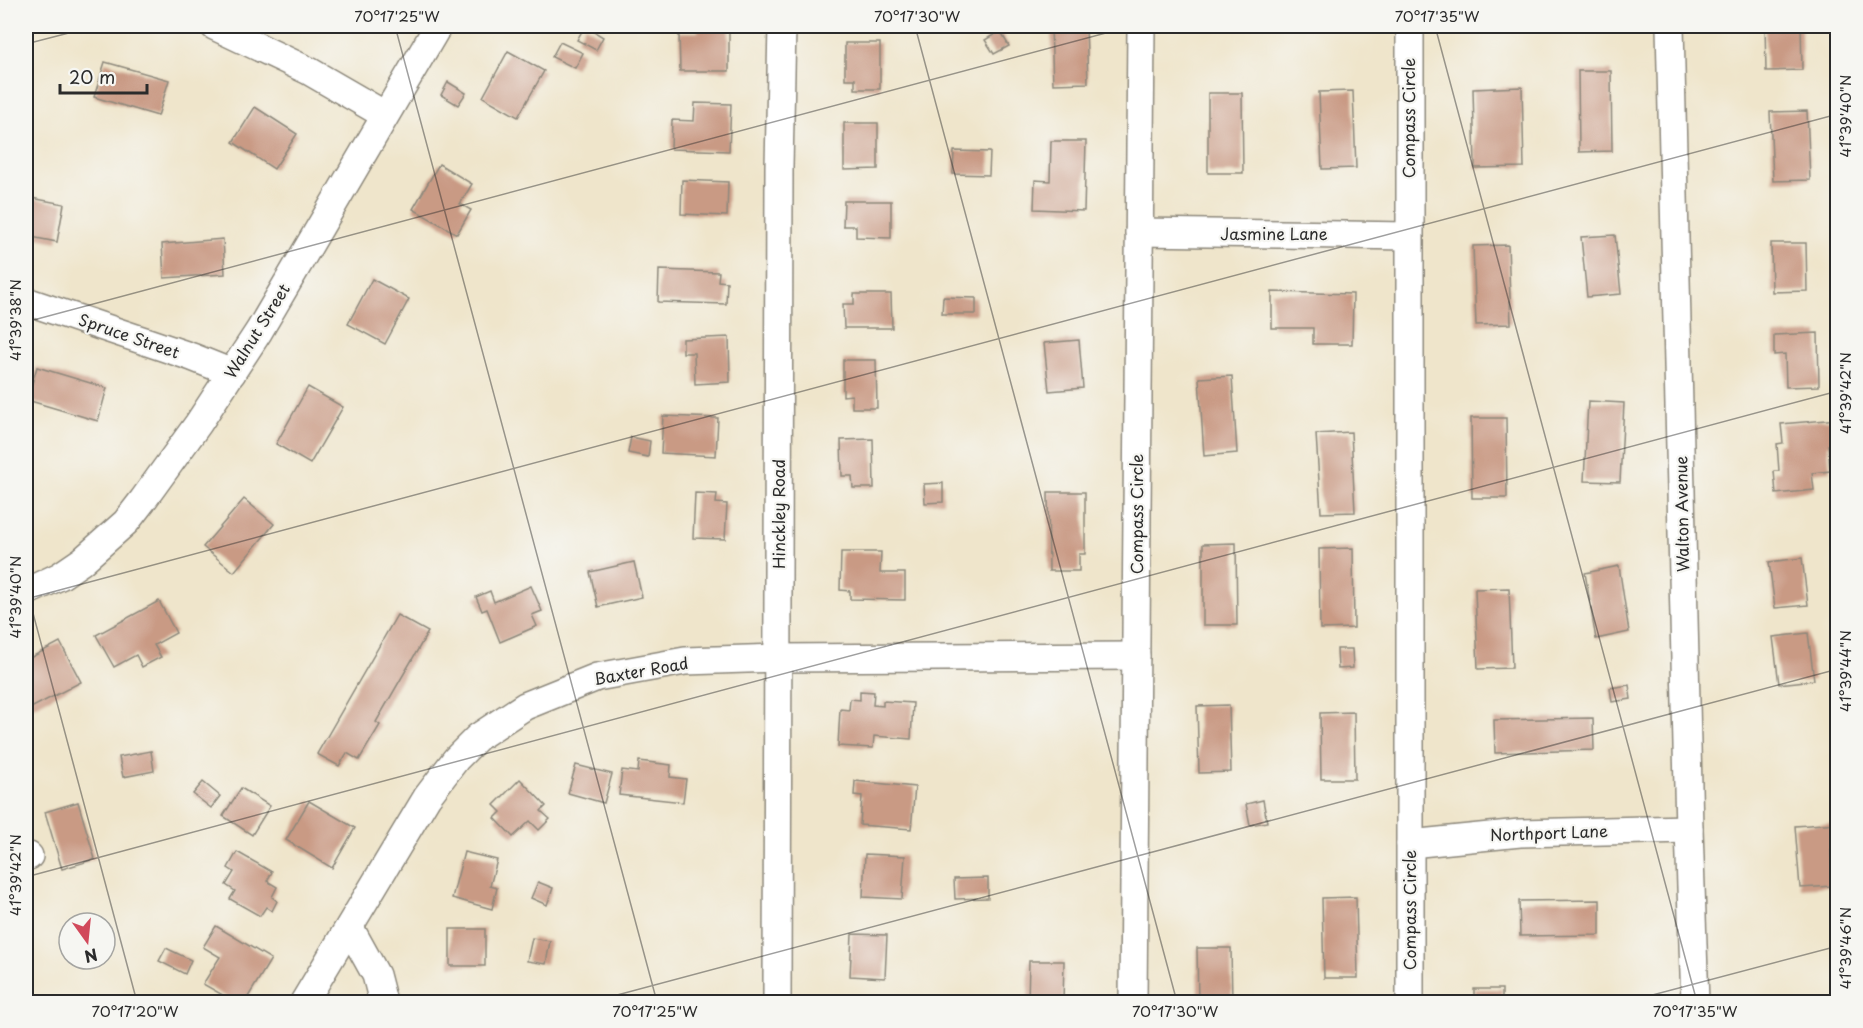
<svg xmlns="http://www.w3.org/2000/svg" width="1863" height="1028" font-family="'Playpen Sans',sans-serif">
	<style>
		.building { fill: #c99a84 }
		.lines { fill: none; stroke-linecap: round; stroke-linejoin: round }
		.minor-casing { stroke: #8d887b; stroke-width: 30 }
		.minor { stroke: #fff; stroke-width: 27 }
		.ticks { fill: none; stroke: #2b2b2b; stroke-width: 1.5; stroke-opacity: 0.45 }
		.labels { text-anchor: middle; stroke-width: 4.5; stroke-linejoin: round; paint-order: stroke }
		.street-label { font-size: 16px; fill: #2b2b2b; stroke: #f6f6f2 }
		.neatline { fill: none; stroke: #2b2b2b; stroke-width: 2 }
		.ticks-label { font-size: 15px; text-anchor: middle; fill: #2b2b2b }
	</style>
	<rect width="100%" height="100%" fill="#f6f6f2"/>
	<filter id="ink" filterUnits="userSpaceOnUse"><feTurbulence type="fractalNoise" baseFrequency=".0167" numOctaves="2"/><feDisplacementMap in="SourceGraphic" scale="12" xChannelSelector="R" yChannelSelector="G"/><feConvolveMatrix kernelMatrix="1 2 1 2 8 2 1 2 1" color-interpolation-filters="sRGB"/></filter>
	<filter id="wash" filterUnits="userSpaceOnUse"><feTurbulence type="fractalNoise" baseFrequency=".008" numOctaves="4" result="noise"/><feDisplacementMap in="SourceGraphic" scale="24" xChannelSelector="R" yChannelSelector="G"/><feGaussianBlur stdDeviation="1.35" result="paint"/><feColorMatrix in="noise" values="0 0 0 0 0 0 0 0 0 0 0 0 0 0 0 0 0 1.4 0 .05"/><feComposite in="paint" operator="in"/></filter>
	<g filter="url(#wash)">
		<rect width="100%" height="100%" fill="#efe5cb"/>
		<g id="blocks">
			<!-- building -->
			<g class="building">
				<path d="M585 26 603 37 596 50 577 40Z"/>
				<path d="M698 26H729V71H680L679 32H698Z"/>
				<path d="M1051 26H1086L1088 83 1053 84Z"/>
				<path d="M1765 26H1801L1802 70 1766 71Z"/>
				<path d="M1000 31 1009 46 994 54 985 40Z"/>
				<path d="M560 42 583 53 575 68 552 57Z"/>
				<path d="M845 43H880V89H855V79H845Z"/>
				<path d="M508 51 544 71 518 117 483 97Z"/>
				<path d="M105 62 169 80 158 116 94 97Z"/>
				<path d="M1578 71H1611L1612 151 1579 152Z"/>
				<path d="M448 82 466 93 458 105 441 95Z"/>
				<path d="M1522 87 1524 167 1475 168 1473 89Z"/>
				<path d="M1353 91 1356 168 1322 169 1319 92Z"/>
				<path d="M1208 93H1242L1243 173H1208Z"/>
				<path d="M695 103 731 104 729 151 671 149 672 120 694 121Z"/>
				<path d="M255 107 297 134 274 169 233 142Z"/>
				<path d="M1807 111 1810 180 1773 181 1770 112Z"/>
				<path d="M844 123H878V169L844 170Z"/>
				<path d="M1051 141H1086L1084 211 1034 209 1035 180 1050 181Z"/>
				<path d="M954 151 990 152 989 175 953 174Z"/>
				<path d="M439 164 472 184 460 204 471 210 457 234 413 209Z"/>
				<path d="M682 180 728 182 727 216 681 214Z"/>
				<path d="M26 197 64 204 57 242 26 236Z"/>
				<path d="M844 201H891V238L856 237V226H843Z"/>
				<path d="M1615 235 1621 294 1587 297 1581 237Z"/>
				<path d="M223 239 225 274 164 278 162 244Z"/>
				<path d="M1771 243H1806L1807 291 1772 292Z"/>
				<path d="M1508 245 1511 324 1476 325 1473 246Z"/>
				<path d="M659 270 719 272 718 281 727 282 726 304 658 302Z"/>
				<path d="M372 279 409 299 385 344 348 324Z"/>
				<path d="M1272 292 1353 294 1352 344H1313V328H1272Z"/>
				<path d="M854 294H891L892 328H844L843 304H854Z"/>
				<path d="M943 297 976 298V314H942Z"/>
				<path d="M1818 333 1819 386 1786 387 1785 354 1774 355V335Z"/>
				<path d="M729 337 730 382 695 384 694 353H683V339Z"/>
				<path d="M1079 340 1083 388 1049 391 1044 343Z"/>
				<path d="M843 360H876L877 408H852V395L843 396Z"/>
				<path d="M37 367 107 388 98 421 27 400Z"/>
				<path d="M1232 376 1237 453 1204 456 1199 378Z"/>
				<path d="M308 387 343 407 310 464 276 444Z"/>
				<path d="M1588 401 1624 403 1620 482 1584 481Z"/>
				<path d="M663 416 718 418 716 456 661 453Z"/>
				<path d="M1471 418H1506L1507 498H1472Z"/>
				<path d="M1838 419V444L1828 445 1830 471 1812 473 1814 490 1776 494 1774 471H1779L1777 444 1783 443 1781 424Z"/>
				<path d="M1351 432 1355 512 1321 513 1316 434Z"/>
				<path d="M631 437 650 441 648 457 628 453Z"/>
				<path d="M873 439 874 488H853L852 476H842L841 440Z"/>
				<path d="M943 483V502L925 503 924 484Z"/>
				<path d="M1048 492H1085V554H1079V571H1049Z"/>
				<path d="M695 493 717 494 716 503 727 504 725 539 693 538Z"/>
				<path d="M244 499 274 524 234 572 203 547Z"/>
				<path d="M1236 543 1237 625H1203V544Z"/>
				<path d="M1353 548 1354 628 1320 629 1319 549Z"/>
				<path d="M841 552H881L880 573H905V600L850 599V591L840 590Z"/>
				<path d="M1802 558 1808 605 1775 608 1769 562Z"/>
				<path d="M634 562 642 597 598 607 590 572Z"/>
				<path d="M1619 566 1629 632 1596 639 1585 573Z"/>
				<path d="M531 586 542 611 532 615 537 626 500 642 487 609 482 611 476 597 490 591 494 602Z"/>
				<path d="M1509 588 1512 668 1478 669 1475 589Z"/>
				<path d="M159 601 176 633 154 645 161 657 142 667 136 655 114 667 96 635Z"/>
				<path d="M397 615 428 632 376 722 380 725 359 760 347 753 339 766 317 754Z"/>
				<path d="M1808 633 1814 680 1779 684 1773 637Z"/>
				<path d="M60 642 81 682 29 709 26 703V660Z"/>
				<path d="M1337 649H1352L1353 668 1338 669Z"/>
				<path d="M1629 685 1631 699 1612 702 1610 688Z"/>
				<path d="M860 691 874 692 873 705 883 706V701L913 703 911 739 874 736 873 748 838 746 840 709 849 710 850 699 860 700Z"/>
				<path d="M1229 705 1231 772 1199 773 1197 706Z"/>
				<path d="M1354 712 1355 779H1321L1320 713Z"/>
				<path d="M1593 718 1594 750 1495 753 1494 720Z"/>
				<path d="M151 751 154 771 123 777 119 757Z"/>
				<path d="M639 761 671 765 670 777 686 779 683 802 619 795 622 770 638 772Z"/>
				<path d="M576 765 612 774 604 803 568 793Z"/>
				<path d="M520 779 546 806 541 811 550 819 539 830 530 821 513 837 495 818 501 812 494 805Z"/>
				<path d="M855 781 915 787 911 829 860 825 862 796 854 795Z"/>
				<path d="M203 782 220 796 211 808 193 794Z"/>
				<path d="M241 788 270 806 252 835 223 816Z"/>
				<path d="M1263 800 1267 822 1250 825 1246 804Z"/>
				<path d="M309 801 355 828 332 868 286 840Z"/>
				<path d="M78 802 95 859 62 869 45 812Z"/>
				<path d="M1838 823V850H1831L1833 886 1800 888 1795 826Z"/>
				<path d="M237 852 272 872 267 881 277 887 272 897 277 901 272 911 266 907 260 916 230 899 235 891 226 885 234 872 228 868Z"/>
				<path d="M464 852 497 860 490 886 497 888 492 909 452 898Z"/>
				<path d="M865 854 905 856 902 899 863 897Z"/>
				<path d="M988 878V898L955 899 954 879Z"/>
				<path d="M538 882 553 888 547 905 531 898Z"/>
				<path d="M1356 897 1358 978H1324L1322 898Z"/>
				<path d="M1600 900V935L1520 936 1519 901Z"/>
				<path d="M216 926 271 959 245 1002H235L203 984 220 957 203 947Z"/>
				<rect x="450" y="929" width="35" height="37"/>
				<path d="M852 934 887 935 885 978 850 976Z"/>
				<path d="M532 938 550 941 546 964 527 961Z"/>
				<path d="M166 948 191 960 185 974 159 961Z"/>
				<path d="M1197 948H1231L1232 1002H1198Z"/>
				<path d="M1029 961H1064L1063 1002H1028Z"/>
				<rect x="1474" y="989" width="28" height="13"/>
			</g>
		</g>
	</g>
	<g filter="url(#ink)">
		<use href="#blocks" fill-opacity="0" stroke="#8d887b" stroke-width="1.5"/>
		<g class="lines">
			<!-- minor casing -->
			<g class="minor-casing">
				<g id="minor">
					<path d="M214 26 309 71 385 115"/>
					<path d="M1410 26V1002"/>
					<path d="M1670 26 1689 829 1695 1002"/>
					<path d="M1139 232 1409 236"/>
					<path d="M26 301 192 357 232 373"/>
					<path d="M26 592 60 576 82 561 126 522 143 500 198 424 259 331 438 26"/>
					<path d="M1410 844 1520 833 1689 829"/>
					<path d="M26 856H29"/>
					<path d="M350 928 376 975 383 1002"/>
					<path d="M304 1002 427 797 456 759 478 737 525 706 597 677 685 661 779 658 1136 656"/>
					<path d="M777 1002 779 166 782 26"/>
					<path d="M1133 1002 1141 26"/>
				</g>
			</g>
			<!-- minor -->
			<use href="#minor" class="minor"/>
		</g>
	</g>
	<!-- ticks -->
	<path class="ticks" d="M395 26 657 1002M915 26 1177 1002M1435 26 1697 1002M26 44 96 26M26 322 1132 26M26 587 137 1002M26 599 1838 114M26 877 1838 391M591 1002 1838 669M1626 1002 1838 946"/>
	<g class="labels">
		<!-- street labels -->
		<g class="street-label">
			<text transform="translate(1409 118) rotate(-90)" y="6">Compass Circle</text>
			<text x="1274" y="240">Jasmine Lane</text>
			<text transform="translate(257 331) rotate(-58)" y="6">Walnut Street</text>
			<text transform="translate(129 336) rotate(19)" y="6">Spruce Street</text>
			<text transform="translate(779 514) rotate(-90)" y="6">Hinckley Road</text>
			<text transform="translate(1137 514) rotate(-90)" y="6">Compass Circle</text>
			<text transform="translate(1682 514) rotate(-91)" y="6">Walton Avenue</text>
			<text transform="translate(641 671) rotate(-10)" y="6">Baxter Road</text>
			<text transform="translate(1549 833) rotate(-2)" y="6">Northport Lane</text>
			<text transform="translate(1410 910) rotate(-90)" y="6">Compass Circle</text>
		</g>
	</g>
	<!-- margin -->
	<rect width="1863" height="1028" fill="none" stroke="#f6f6f2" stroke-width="66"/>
	<!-- north arrow -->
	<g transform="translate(87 941) rotate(165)"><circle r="28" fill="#f6f6f2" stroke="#a5a5a2" stroke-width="1.5"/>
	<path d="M0-4.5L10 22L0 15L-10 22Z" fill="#d1495b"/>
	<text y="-9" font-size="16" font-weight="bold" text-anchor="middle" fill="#2b2b2b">N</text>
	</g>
	<!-- scale -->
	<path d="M60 84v9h87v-9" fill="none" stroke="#2b2b2b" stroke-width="3"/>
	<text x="69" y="84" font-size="18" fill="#2b2b2b" stroke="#f6f6f2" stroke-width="4.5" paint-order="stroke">20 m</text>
	<rect x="33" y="33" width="1797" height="962" class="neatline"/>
	<g class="ticks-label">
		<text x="397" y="22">70°17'25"W</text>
		<text x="917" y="22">70°17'30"W</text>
		<text x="1437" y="22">70°17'35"W</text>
		<text transform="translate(1846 116) rotate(-90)" y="5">41°39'40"N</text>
		<text transform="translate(16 320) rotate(-90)" y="5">41°39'38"N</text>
		<text transform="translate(1846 393) rotate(-90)" y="5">41°39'42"N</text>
		<text transform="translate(16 597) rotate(-90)" y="5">41°39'40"N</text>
		<text transform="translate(1846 671) rotate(-90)" y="5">41°39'44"N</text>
		<text transform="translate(16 875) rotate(-90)" y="5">41°39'42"N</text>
		<text transform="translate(1846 948) rotate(-90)" y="5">41°39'46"N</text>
		<text x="135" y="1017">70°17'20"W</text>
		<text x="655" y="1017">70°17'25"W</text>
		<text x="1175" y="1017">70°17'30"W</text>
		<text x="1695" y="1017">70°17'35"W</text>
	</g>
</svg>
